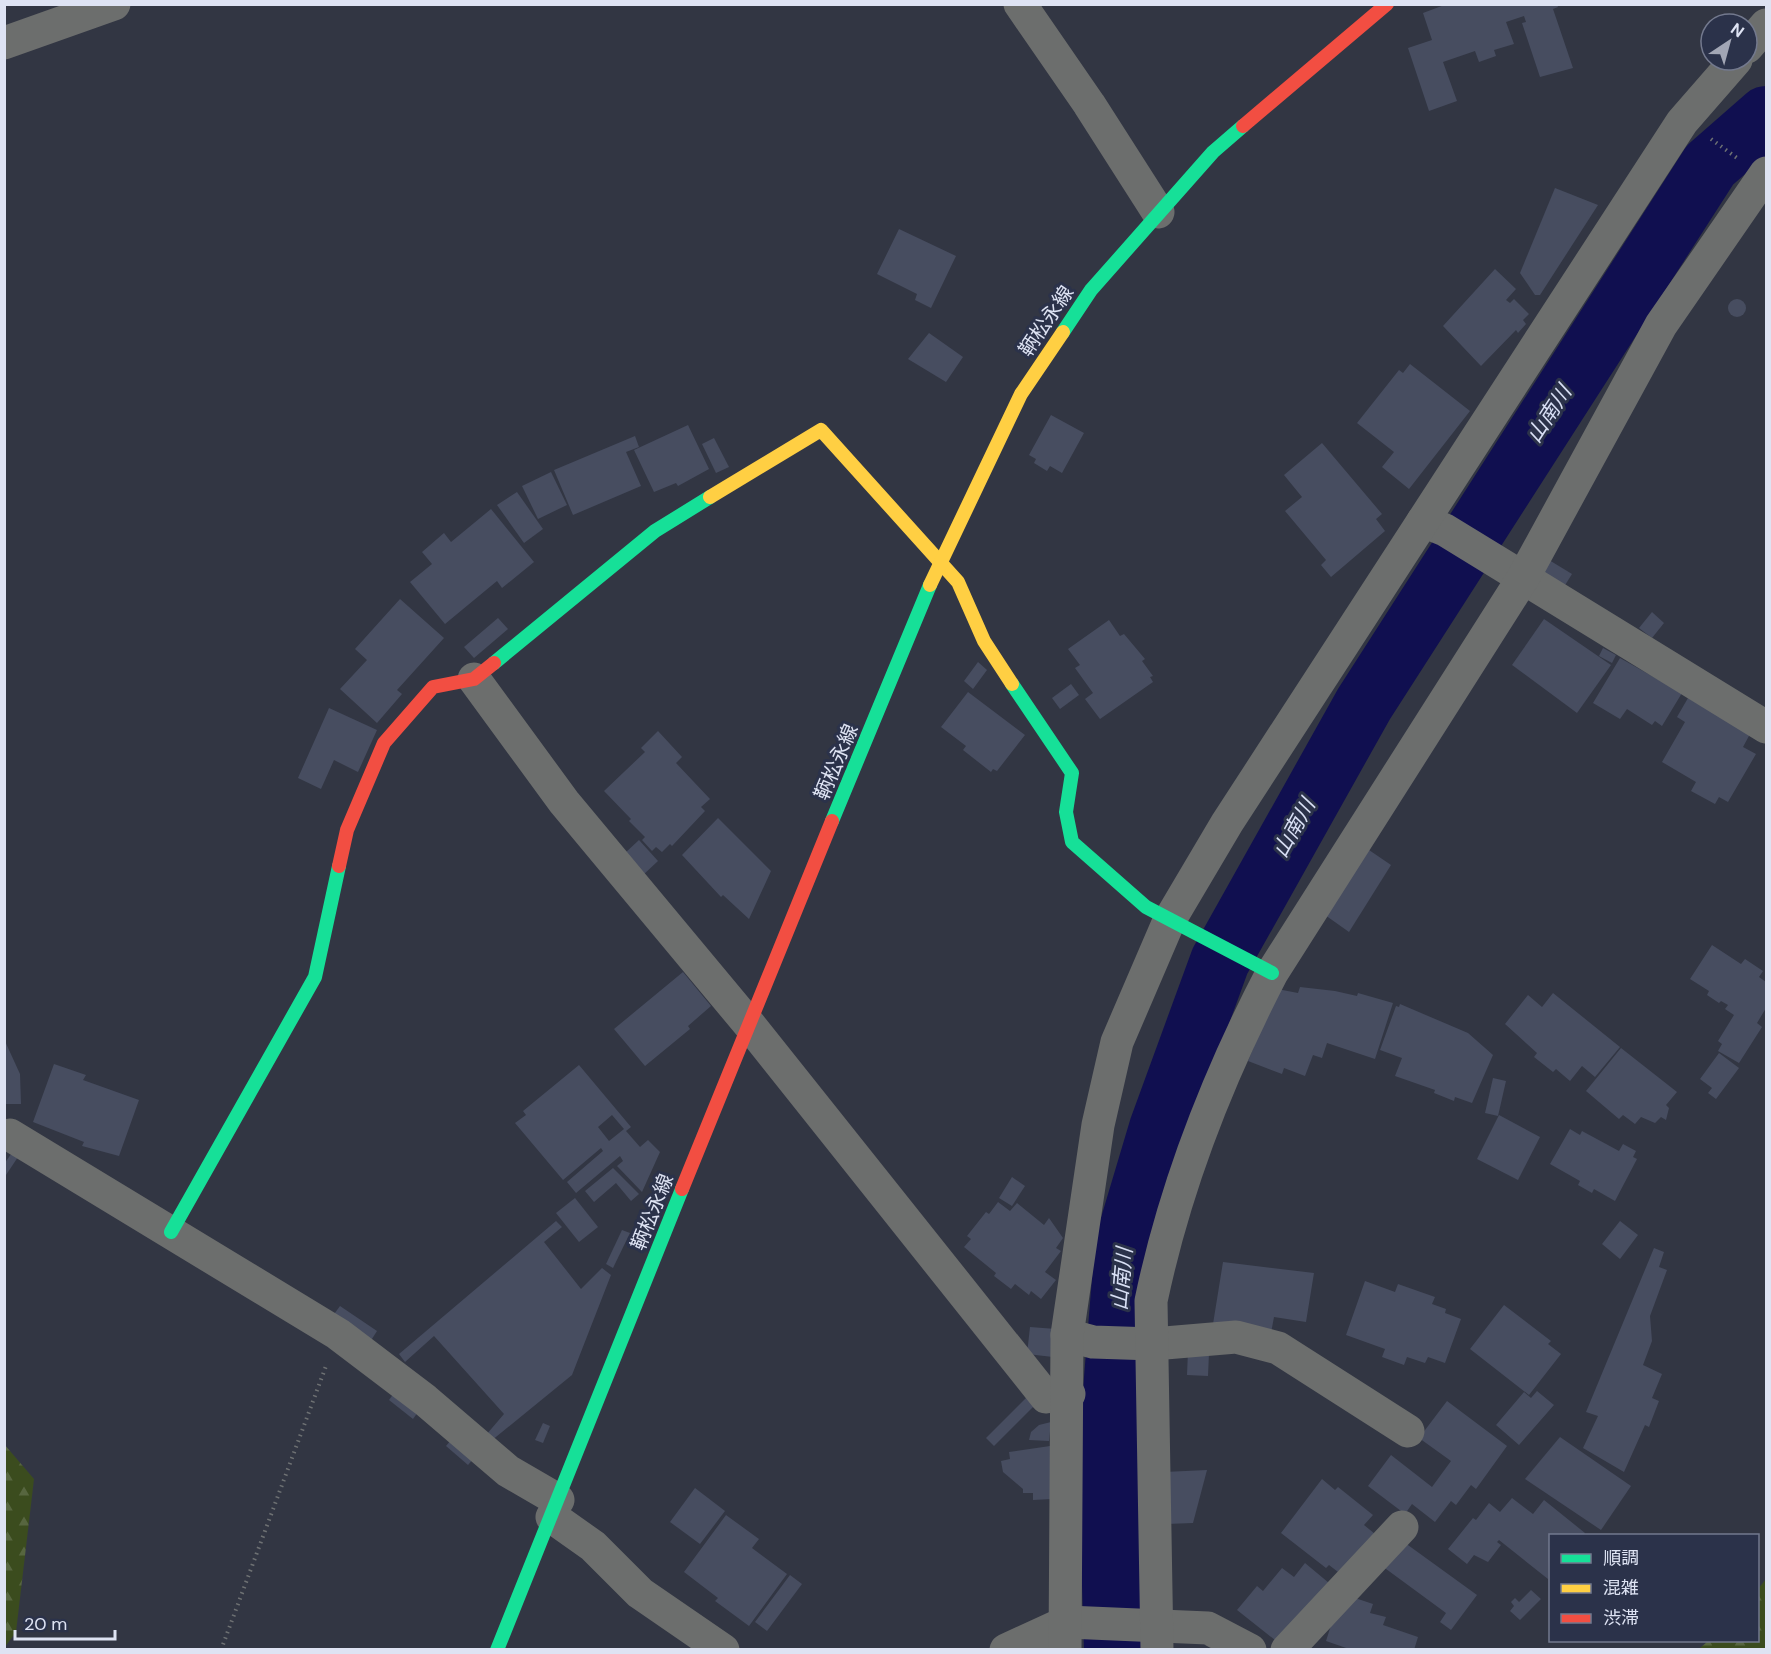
<svg xmlns="http://www.w3.org/2000/svg" width="1771" height="1654" font-family="'DM Sans','Noto Sans JP',sans-serif">
	<style>
		.forest { fill: url(#forest-firs) }
		.lines { fill: none; stroke-linecap: round; stroke-linejoin: round }
		.river { stroke: #100f50; stroke-width: 60 }
		.building { fill: #474d60; fill-rule: evenodd }
		.path { stroke: #6e7173; stroke-width: 4; stroke-dasharray: 1.5 4.5; stroke-linecap: butt }
		.street { stroke: #6c6e6d; stroke-width: 33 }
		.fast { stroke: #16e098; stroke-width: 14 }
		.slow { stroke: #ffcf43; stroke-width: 14 }
		.jam { stroke: #f24e42; stroke-width: 14 }
		.labels { text-anchor: middle; stroke-width: 6; stroke-linejoin: round; paint-order: stroke }
		.street-label { font-size: 20px; fill: #dee3f3; stroke: #2b324a }
		.water-label { font-size: 21px; font-style: italic; fill: #d9e0f5; stroke: #2b324a }
	</style>
	<defs>
		<pattern id="forest-firs" width="22" height="20" patternUnits="userSpaceOnUse" patternTransform="scale(1.5)"><rect width="22" height="20" fill="#3b4c1e"/><path d="M5 1l3.5 6h-7zM16 11l3.5 6h-7z" fill="#57663f"/></pattern>
	</defs>
	<rect width="100%" height="100%" fill="#323643"/>
	<!-- forest -->
	<g class="forest">
		<path d="M4 1444 34 1479 16 1632 5 1647Z"/>
		<path d="M1766 1579V1649H1699L1708 1641 1758 1640V1589Z"/>
	</g>
	<g class="lines">
		<!-- river -->
		<path class="river" d="M1114 1650 1108 1453 1125 1242 1159 1128 1220 961 1364 704 1710 165 1766 116"/>
	</g>
	<!-- building -->
	<g class="building">
		<path d="M1447 4H1557L1558 7 1553 9 1573 68 1540 77 1522 23 1526 22 1524 16 1506 22 1514 44 1494 50 1496 56 1479 62 1475 51 1443 62 1457 101 1429 111 1408 48 1432 40 1423 13Z"/>
		<path d="M1555 188 1598 205 1540 295H1535L1520 273Z"/>
		<path d="M899 229 956 256 931 308 915 300 917 294 877 274Z"/>
		<path d="M1495 269 1516 289 1506 300 1510 303 1514 299 1529 314 1523 320 1526 324 1518 333 1516 330 1481 366 1443 326Z"/>
		<circle cx="1737" cy="308" r="9"/>
		<path d="M929 333 963 357 946 382 908 359Z"/>
		<path d="M1410 364 1470 411 1409 489 1382 467 1394 452 1357 423 1399 370 1403 373Z"/>
		<path d="M1051 415 1084 433 1062 473 1050 466 1047 471 1034 463 1036 459 1029 455Z"/>
		<path d="M688 425 709 469 678 486 676 483 654 492 634 450Z"/>
		<path d="M635 436 639 447 626 452 641 486 573 515 554 470Z"/>
		<path d="M714 438 729 467 716 473 702 444Z"/>
		<path d="M1322 443 1382 514 1376 519 1385 531 1331 577 1321 565 1326 560 1285 511 1302 497 1284 475Z"/>
		<path d="M551 472 567 505 538 519 522 486Z"/>
		<path d="M517 492 543 529 524 543 497 505Z"/>
		<path d="M491 509 534 562 502 588 497 581 445 624 410 582 432 564 422 552 444 533 451 542Z"/>
		<path d="M1549 560 1572 574 1562 590 1539 575Z"/>
		<path d="M400 599 444 638 397 690 402 694 377 723 340 689 367 660 355 649Z"/>
		<path d="M1652 612 1664 623 1652 638 1639 628Z"/>
		<path d="M498 618 508 629 474 658 464 647Z"/>
		<path d="M1544 619 1611 665 1577 713 1512 665Z"/>
		<path d="M1109 620 1120 636 1124 634 1145 659 1142 661 1153 676 1150 677 1153 682 1100 719 1085 699 1093 693 1075 668 1080 665 1068 649Z"/>
		<path d="M1603 648 1616 655 1612 663 1599 656Z"/>
		<path d="M1620 658 1682 693 1662 726 1655 721 1652 725 1627 709 1620 719 1593 703Z"/>
		<path d="M978 662 987 670 973 689 964 681Z"/>
		<path d="M1071 684 1079 695 1060 709 1052 698Z"/>
		<path d="M968 692 1025 735 997 771 993 769 991 772 963 750 966 746 941 727Z"/>
		<path d="M1688 698 1750 734 1743 747 1756 754 1728 802 1719 797 1715 804 1691 791 1696 782 1662 762 1685 722 1677 717Z"/>
		<path d="M329 708 377 730 358 772 334 760 321 789 298 778Z"/>
		<path d="M658 731 682 757 676 763 710 799 701 807 705 811 672 846 670 844 662 852 656 847 652 851 642 840 645 837 629 821 631 819 604 791 645 752 641 748Z"/>
		<path d="M718 818 771 871 749 919 723 895 721 897 682 855Z"/>
		<path d="M639 840 658 861 643 875 624 854Z"/>
		<path d="M1369 850 1391 865 1349 932 1325 915Z"/>
		<path d="M1712 945 1741 964 1745 959 1763 971 1759 977 1766 982V1008L1757 1023 1762 1027 1739 1063 1718 1051 1722 1044 1718 1041 1734 1015 1725 1009 1728 1005 1721 1001 1719 1003 1707 995 1709 991 1690 979Z"/>
		<path d="M683 972 711 1006 688 1026 690 1029 645 1066 614 1029Z"/>
		<path d="M1300 987 1335 991 1357 996 1358 993 1393 1003 1375 1059 1327 1043 1322 1058 1313 1055 1305 1076 1284 1068 1282 1074 1248 1061 1268 1011 1272 988 1298 993Z"/>
		<path d="M1553 993 1620 1047 1595 1077 1582 1066 1570 1081 1556 1069 1553 1072 1534 1057 1537 1053 1505 1024 1528 995 1542 1007Z"/>
		<path d="M1400 1004 1468 1033 1493 1055 1472 1103 1455 1097 1454 1101 1434 1093 1435 1090 1395 1076 1402 1058 1380 1050 1396 1006 1399 1007Z"/>
		<path d="M4 1039 20 1074 21 1104H4Z"/>
		<path d="M1621 1048 1677 1092 1666 1105 1669 1108 1666 1120 1661 1117 1655 1123 1641 1117 1635 1124 1623 1115 1619 1119 1586 1091Z"/>
		<path d="M1719 1053 1739 1068 1716 1099 1708 1093 1712 1088 1700 1079Z"/>
		<path d="M54 1064 86 1075 83 1080 139 1100 119 1156 82 1146 84 1142 33 1122Z"/>
		<path d="M579 1065 631 1127 626 1131 640 1147 648 1140 660 1152 642 1192 617 1166 623 1161 620 1156 576 1193 567 1182 603 1151 601 1148 563 1180 515 1123 526 1115 523 1111ZM612 1115 624 1129 609 1141 598 1127Z"/>
		<path d="M1493 1078 1506 1081 1498 1116 1485 1113Z"/>
		<path d="M1499 1115 1540 1137 1518 1180 1477 1159Z"/>
		<path d="M1570 1129 1580 1135 1582 1131 1619 1151 1623 1144 1636 1151 1633 1157 1637 1159 1615 1201 1594 1189 1592 1193 1578 1185 1580 1181 1550 1164Z"/>
		<path d="M14 1150 20 1154 6 1175 4 1164Z"/>
		<path d="M613 1168 639 1194 631 1201 616 1183 594 1202 585 1191Z"/>
		<path d="M1012 1177 1025 1186 1012 1206 999 1198Z"/>
		<path d="M575 1198 598 1227 579 1242 556 1213Z"/>
		<path d="M998 1202 1010 1211 1017 1203 1044 1225 1049 1218 1063 1238 1056 1248 1061 1251 1045 1272 1056 1280 1041 1299 1031 1291 1029 1295 1015 1284 1011 1289 994 1276 996 1273 964 1247 971 1239 967 1236 986 1212 989 1214Z"/>
		<path d="M556 1221 562 1227 544 1242 581 1289 602 1268 611 1275 572 1375 491 1441 486 1435 504 1414 434 1336 405 1362 399 1354Z"/>
		<path d="M1620 1221 1638 1235 1620 1259 1602 1244Z"/>
		<path d="M622 1230 630 1233 613 1268 606 1264Z"/>
		<path d="M1654 1248 1664 1252 1659 1267 1667 1270 1650 1316 1652 1341 1643 1365 1662 1374 1652 1398 1659 1401 1649 1427 1645 1425 1624 1472 1583 1448 1598 1416 1586 1412Z"/>
		<path d="M1223 1262 1314 1273 1306 1322 1274 1317 1271 1333 1213 1324Z"/>
		<path d="M1365 1281 1395 1292 1398 1284 1435 1297 1432 1304 1446 1309 1445 1313 1461 1319 1445 1363 1428 1357 1425 1363 1407 1357 1404 1365 1382 1357 1385 1349 1346 1335Z"/>
		<path d="M1504 1305 1551 1341 1548 1344 1561 1354 1529 1395 1470 1349Z"/>
		<path d="M340 1306 377 1331 370 1342 332 1317Z"/>
		<path d="M1030 1327 1056 1329 1053 1357 1027 1354Z"/>
		<path d="M1188 1351 1209 1353 1208 1376 1187 1375Z"/>
		<path d="M1537 1391 1554 1405 1519 1445 1496 1425 1524 1392 1531 1398Z"/>
		<path d="M394 1393 418 1412 413 1419 389 1400Z"/>
		<path d="M1029 1395 1037 1403 994 1446 986 1438Z"/>
		<path d="M1447 1401 1507 1446 1476 1489 1471 1485 1456 1505 1451 1501 1435 1522 1412 1504 1405 1514 1368 1486 1391 1455 1432 1487 1451 1461 1419 1438Z"/>
		<path d="M1051 1422 1049 1441 1029 1440 1031 1432 1039 1425Z"/>
		<path d="M543 1423 550 1426 543 1443 535 1440Z"/>
		<path d="M1560 1437 1631 1486 1601 1530 1525 1479Z"/>
		<path d="M451 1440 474 1458 468 1465 446 1446Z"/>
		<path d="M1050 1446 1052 1499 1033 1500V1493H1023V1489L1003 1472 1001 1461 1010 1459 1009 1452Z"/>
		<path d="M1207 1470 1193 1523 1166 1524 1164 1472Z"/>
		<path d="M1322 1479 1335 1490 1338 1487 1373 1515 1364 1525 1375 1534 1342 1575 1329 1565 1326 1568 1281 1533Z"/>
		<path d="M695 1488 725 1511 700 1544 670 1522Z"/>
		<path d="M1512 1498 1533 1514 1544 1500 1585 1533 1583 1536H1550L1548 1579 1499 1540 1497 1542 1501 1545 1488 1562 1474 1555 1467 1564 1448 1549 1473 1518 1476 1520 1489 1503 1500 1512Z"/>
		<path d="M726 1515 759 1539 752 1548 787 1574 749 1626 715 1601 718 1598 684 1572Z"/>
		<path d="M1401 1540 1477 1595 1451 1630 1440 1622 1446 1613 1382 1566Z"/>
		<path d="M1305 1563 1329 1583 1280 1644 1237 1610 1257 1586 1263 1591 1282 1568 1294 1577Z"/>
		<path d="M790 1575 802 1584 767 1631 755 1622Z"/>
		<path d="M1531 1590 1541 1599 1520 1620 1510 1611 1514 1606 1511 1602 1515 1598 1519 1602Z"/>
		<path d="M1346 1595 1373 1604 1370 1613 1386 1617 1383 1625 1418 1637 1414 1650H1352L1326 1641 1338 1603Z"/>
	</g>
	<g class="lines">
		<!-- path -->
		<g class="path">
			<path d="M1711 139 1737 158"/>
			<path d="M221 1650 326 1366"/>
		</g>
		<!-- street -->
		<g class="street">
			<path d="M1020 4 1089 104 1158 212"/>
			<path d="M4 43 114 4"/>
			<path d="M1747 47 1766 25"/>
			<path d="M1423 521 1445 530 1766 727"/>
			<path d="M474 679 564 802 748 1023 1046 1397 1069 1394"/>
			<path d="M10 1135 338 1334 425 1400 508 1471 558 1500"/>
			<path d="M1067 1335 1093 1342 1153 1344 1236 1337 1278 1348 1408 1431"/>
			<path d="M552 1517 593 1546 640 1593 723 1650"/>
			<path d="M1006 1650 1067 1622 1208 1628 1250 1650"/>
			<path d="M1065 1650 1067 1335 1098 1125 1117 1042 1169 921 1227 823 1682 122 1736 60"/>
			<path d="M1157 1650 1151 1301C1175 1186 1218 1077 1272 973L1523 578 1661 325 1766 173"/>
			<path d="M1287 1650 1402 1527"/>
		</g>
		<!-- fast -->
		<g class="fast">
			<path d="M1063 332 1091 290 1213 152 1243 126"/>
			<path d="M494 663 655 531 710 497"/>
			<path d="M1012 684 1072 773 1066 812 1072 842 1146 907 1272 973"/>
			<path d="M832 821 930 585"/>
			<path d="M171 1232 315 977 339 866"/>
			<path d="M497 1650 682 1189"/>
		</g>
		<!-- slow -->
		<g class="slow">
			<path d="M710 497 821 430 958 582 984 641 1012 684"/>
			<path d="M930 585 1021 394 1063 332"/>
		</g>
		<!-- jam -->
		<g class="jam">
			<path d="M1243 126 1387 4"/>
			<path d="M339 866 347 830 384 743 433 687 474 679 494 663"/>
			<path d="M682 1189 832 821"/>
		</g>
	</g>
	<g class="labels">
		<!-- street labels -->
		<g class="street-label">
			<text transform="translate(1046 321) rotate(-56)" y="7">鞆松永線</text>
			<text transform="translate(836 762) rotate(-67)" y="7">鞆松永線</text>
			<text transform="translate(652 1212) rotate(-68)" y="7">鞆松永線</text>
		</g>
		<!-- water labels -->
		<g class="water-label">
			<text transform="translate(1549 414) rotate(-57)" y="7">山南川</text>
			<text transform="translate(1294 828) rotate(-61)" y="7">山南川</text>
			<text transform="translate(1122 1279) rotate(-85)" y="7">山南川</text>
		</g>
	</g>
	<!-- border -->
	<rect width="1771" height="1654" fill="none" stroke="#dee3f3" stroke-width="12"/>
	<!-- legend -->
	<rect x="1549" y="1534" width="210" height="108" fill="#2b324a" stroke="#73798e" stroke-width="1.5"/>
	<rect x="1561" y="1554" width="30" height="9" fill="#16e098" stroke="#73798e" stroke-width="1.5"/>
	<text x="1603" y="1564" font-size="18" fill="#dee3f3">順調</text>
	<rect x="1561" y="1584" width="30" height="9" fill="#ffcf43" stroke="#73798e" stroke-width="1.5"/>
	<text x="1603" y="1594" font-size="18" fill="#dee3f3">混雑</text>
	<rect x="1561" y="1614" width="30" height="9" fill="#f24e42" stroke="#73798e" stroke-width="1.5"/>
	<text x="1603" y="1624" font-size="18" fill="#dee3f3">渋滞</text>
	<!-- north arrow -->
	<g transform="translate(1729 42) rotate(36)"><circle r="28" fill="#2b324a" stroke="#73798e" stroke-width="1.5"/>
	<path d="M0-4.5L10 22L0 15L-10 22Z" fill="#a2a6b5"/>
	<text y="-9" font-size="16" font-weight="bold" text-anchor="middle" fill="#dee3f3">N</text>
	</g>
	<!-- scale -->
	<path d="M15 1630v9h100v-9" fill="none" stroke="#dee3f3" stroke-width="3"/>
	<text x="24" y="1630" font-size="18" fill="#dee3f3" stroke="#2b324a" stroke-width="4.5" paint-order="stroke">20 m</text>
</svg>
